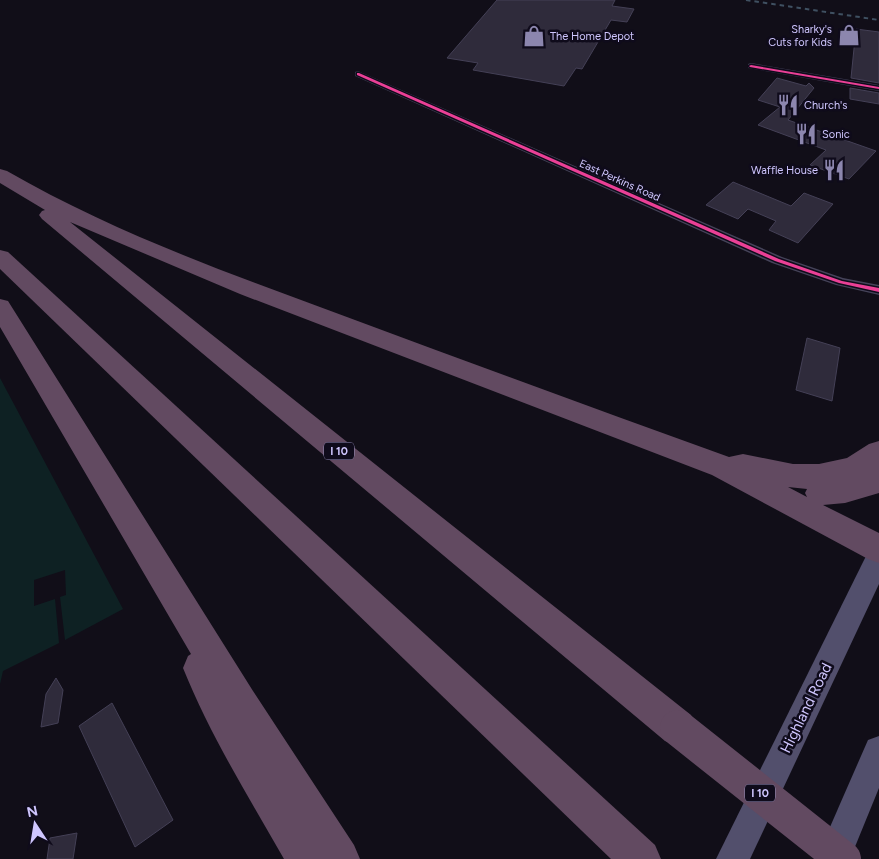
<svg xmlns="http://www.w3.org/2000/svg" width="879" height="859" font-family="Figtree,sans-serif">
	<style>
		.green { fill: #0e2123 }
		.building { fill: #2f2b3b; stroke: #444056 }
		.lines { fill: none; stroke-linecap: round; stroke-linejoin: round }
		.minor { fill: #454359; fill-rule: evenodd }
		.secondary { fill: #524f6c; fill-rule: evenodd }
		.motorway { fill: #624a61; fill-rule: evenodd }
		.rail { stroke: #3f5061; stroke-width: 2; stroke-dasharray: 4.5 4; stroke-linecap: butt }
		.motorway-bridge { stroke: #624a61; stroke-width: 36 }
		.cycleway-casing { stroke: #0f0b1b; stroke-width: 3 }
		.cycleway { fill: #ea4096; fill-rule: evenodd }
		.labels { text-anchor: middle; stroke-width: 5; stroke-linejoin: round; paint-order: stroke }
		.far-poi-label { font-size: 11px; fill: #cfc6fe; stroke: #0f0b1b; text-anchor: start }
		.far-street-label { font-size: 11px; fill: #cfc6fe; stroke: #0f0b1b }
		.shield { fill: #0f0b1b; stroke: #958eba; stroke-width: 1 }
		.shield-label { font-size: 11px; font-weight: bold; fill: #cfc6fe }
		.near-street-label { font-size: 15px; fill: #cfc6fe; stroke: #0f0b1b }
	</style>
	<rect width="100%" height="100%" fill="#110e18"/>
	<!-- green -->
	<path class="green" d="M0 378 123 609 65 640 60 597 66 595 65 570 34 580V606L55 599 59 643 3 671 0 684Z"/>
	<!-- building -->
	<g class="building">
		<path d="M497 0H615L612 6 634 9 627 22 611 20 582 69 576 68 564 86 473 70 478 63 447 58Z"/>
		<path d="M856 29 879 32V83L851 78Z"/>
		<path d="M777 78 806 86 809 83 814 88 788 120 876 151 849 179 810 165 826 150 758 125 780 107 758 100Z"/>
		<path d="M850 88 879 93V104L850 99Z"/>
		<path d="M733 182 791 206 804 193 833 204 798 243 769 230 776 221 748 209 738 219 706 205Z"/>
		<path d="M807 338 840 348 832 401 796 390Z"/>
		<path d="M56 678 63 690 58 723 41 727 46 694Z"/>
		<path d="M112 703 173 820 135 847 79 726Z"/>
		<path d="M77 833 73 859H47L50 838Z"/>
	</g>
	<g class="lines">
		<!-- minor -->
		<g class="minor">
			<path d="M751 63 879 85V91L748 68V64Z"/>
			<path d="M358 71 782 257 843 278 879 285V295L836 285 772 263 355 76V72Z"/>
		</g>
		<!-- secondary -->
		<g class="secondary">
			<path d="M879 544V584L750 859H716L870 548Z"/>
			<path d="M879 736V788L850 859H816L868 740Z"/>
		</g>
		<!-- motorway -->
		<g class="motorway">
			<path d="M0 169 7 171C116 234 236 276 355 320 479 366 604 412 729 457L743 454 793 464H819L847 458 869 444 879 441V493L845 503 823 505 879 533V563L868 559 712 475 240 294 70 222 691 715 696 728 691 741 678 746 665 741 42 219 39 215 42 211 45 210 0 183ZM788 487 807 489 805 493 807 497Z"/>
			<path d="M0 250 8 252 655 845 661 859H611L0 269Z"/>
			<path d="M0 299 8 301 253 691 354 845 360 859H284C248 796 210 735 183 668L188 656 191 654 0 327Z"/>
		</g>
		<!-- rail -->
		<path class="rail" d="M746 0 879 20"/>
		<!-- motorway-bridge -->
		<path class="motorway-bridge" d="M678 728 843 859"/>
		<!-- cycleway casing -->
		<g class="cycleway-casing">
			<g id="cycleway">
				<path d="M751 65 879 87V89L750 67 749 66Z"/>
				<path d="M357 73H359L779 259 842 281 879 288V292L839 283 775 261 357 75Z"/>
			</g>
		</g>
		<!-- cycleway -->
		<use href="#cycleway" class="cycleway"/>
	</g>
	<!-- icons -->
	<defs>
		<g id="shop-bare" transform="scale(1.725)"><path d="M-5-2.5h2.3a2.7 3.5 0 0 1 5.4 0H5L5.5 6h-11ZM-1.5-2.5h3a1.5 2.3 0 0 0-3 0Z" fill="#8c86ae" stroke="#0f0b1b" stroke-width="2.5" paint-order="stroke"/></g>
		<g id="restaurant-bare" transform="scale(1.725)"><path d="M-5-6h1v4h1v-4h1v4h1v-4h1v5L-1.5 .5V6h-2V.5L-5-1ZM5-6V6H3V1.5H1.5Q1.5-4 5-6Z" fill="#8c86ae" stroke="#0f0b1b" stroke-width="2.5" paint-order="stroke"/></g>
	</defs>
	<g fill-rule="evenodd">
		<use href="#shop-bare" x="849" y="35"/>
		<use href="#shop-bare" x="534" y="36"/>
		<use href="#restaurant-bare" x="788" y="105"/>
		<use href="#restaurant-bare" x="806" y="134"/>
		<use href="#restaurant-bare" x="834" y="170"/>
	</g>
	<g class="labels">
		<!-- far-poi labels -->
		<g class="far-poi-label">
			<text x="832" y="33" text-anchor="end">Sharky's<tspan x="832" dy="13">Cuts for Kids</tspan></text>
			<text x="550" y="40">The Home Depot</text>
			<text x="804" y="109">Church's</text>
			<text x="822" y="138">Sonic</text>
			<text x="818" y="174" text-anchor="end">Waffle House</text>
		</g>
		<!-- far-street labels -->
		<g class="far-street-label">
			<text transform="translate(620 180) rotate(24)" y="4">East Perkins Road</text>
		</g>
		<!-- shield labels -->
		<g class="shield">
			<rect x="324" y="442.5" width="30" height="17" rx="4"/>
			<rect x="745" y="784.5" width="30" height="17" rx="4"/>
		</g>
		<g class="shield-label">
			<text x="339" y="455">I 10</text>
			<text x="760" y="797">I 10</text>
		</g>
		<!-- near-street labels -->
		<g class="near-street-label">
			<text transform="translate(806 708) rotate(-64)" y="5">Highland Road</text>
		</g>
	</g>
	<!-- north arrow -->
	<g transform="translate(35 824) rotate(348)" stroke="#0f0b1b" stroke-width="4" paint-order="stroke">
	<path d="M0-4L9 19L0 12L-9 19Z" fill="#cfc6fe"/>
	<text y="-8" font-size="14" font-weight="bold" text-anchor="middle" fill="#cfc6fe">N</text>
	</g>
</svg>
